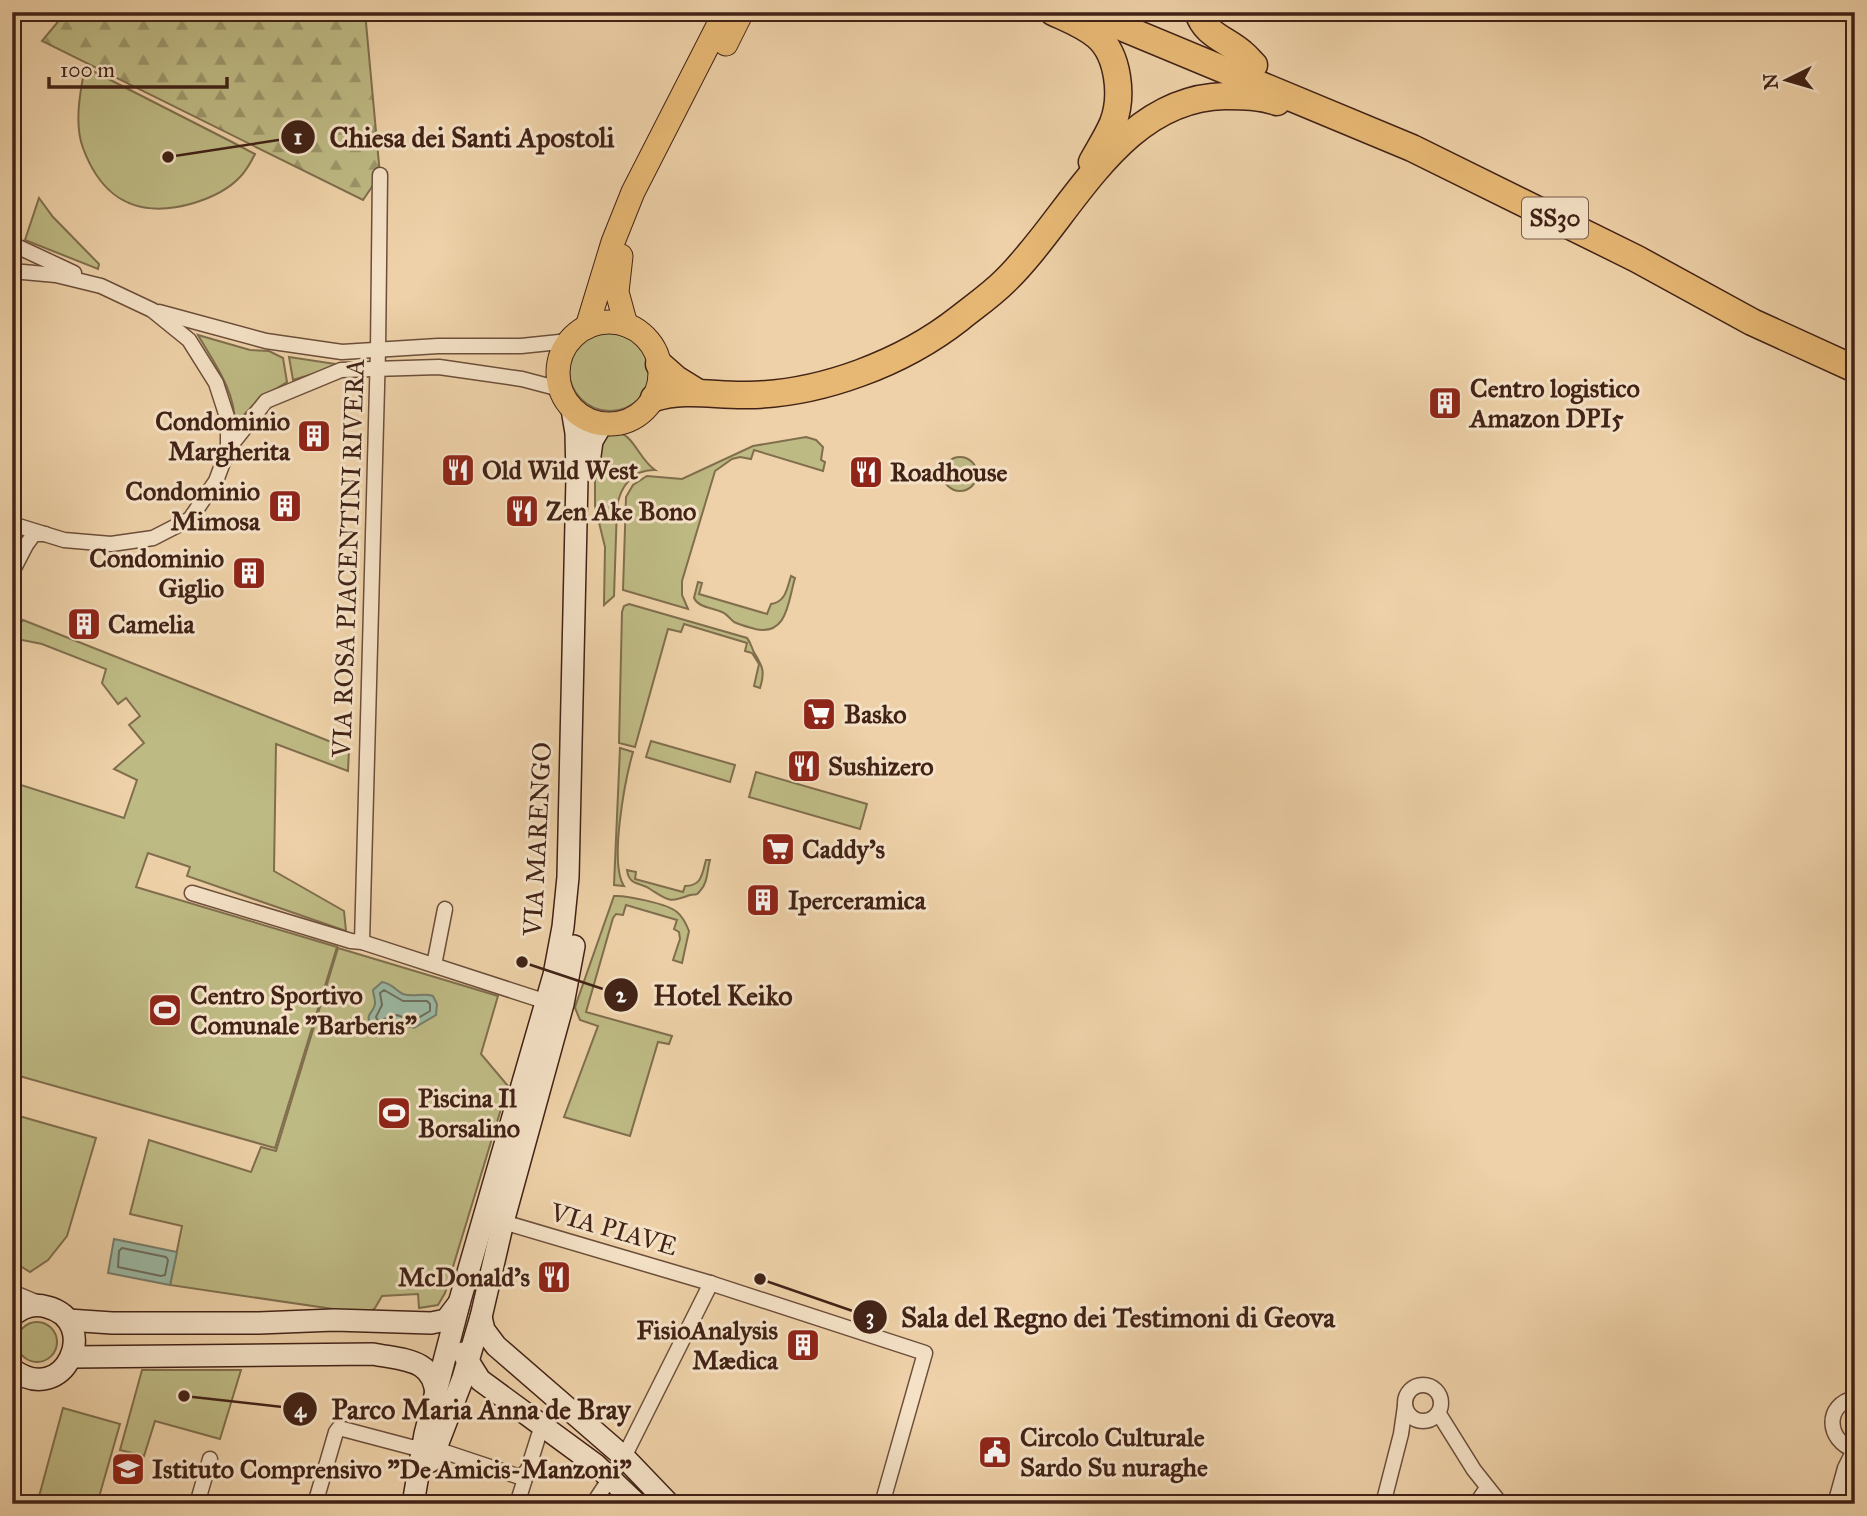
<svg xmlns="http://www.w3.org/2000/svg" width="1867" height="1516" font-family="'IM FELL Great Primer',serif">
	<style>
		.green { fill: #beba84; stroke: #806e4d; stroke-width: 2 }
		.forest { fill: url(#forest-firs); stroke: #806e4d; stroke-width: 2 }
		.water { fill: #9bb8a3; stroke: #777c6b; stroke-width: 2 }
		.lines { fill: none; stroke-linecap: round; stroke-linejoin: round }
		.shore { stroke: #6e6d5c; stroke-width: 2 }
		.street-casing { stroke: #6c4e3a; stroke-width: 17 }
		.secondary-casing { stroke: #412216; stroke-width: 24 }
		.primary-casing { stroke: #412216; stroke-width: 25 }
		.highway-casing { stroke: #412216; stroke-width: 29 }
		.street { stroke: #f4e1c6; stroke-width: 14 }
		.secondary { stroke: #f4e1c6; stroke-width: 21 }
		.primary { stroke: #e7b874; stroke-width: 23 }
		.highway { stroke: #e7b874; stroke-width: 26 }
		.labels { text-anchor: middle; stroke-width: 6; stroke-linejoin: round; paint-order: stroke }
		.shield { fill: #f4e1c6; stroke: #775b4b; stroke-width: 2 }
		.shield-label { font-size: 24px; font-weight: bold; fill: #412216 }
		.poi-label { font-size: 26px; font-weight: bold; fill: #412216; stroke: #f4e1c6; text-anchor: start }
		.street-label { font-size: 26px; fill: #412216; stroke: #f4e1c6 }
		.leader { fill: none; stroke: #412216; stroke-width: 2.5 }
		.callout-dot { fill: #412216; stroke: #f4e1c6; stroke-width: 2.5 }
		.mark-label { font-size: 21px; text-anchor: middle; font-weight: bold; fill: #fff }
		.callout-label { font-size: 28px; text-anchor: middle; font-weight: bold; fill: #412216; stroke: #f4e1c6; stroke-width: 6; stroke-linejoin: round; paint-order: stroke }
	</style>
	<defs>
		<pattern id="forest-firs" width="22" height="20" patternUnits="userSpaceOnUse" patternTransform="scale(1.75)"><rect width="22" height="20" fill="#beba84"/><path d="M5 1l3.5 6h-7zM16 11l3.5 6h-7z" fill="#9c976b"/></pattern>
	</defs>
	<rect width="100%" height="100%" fill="#eed1a8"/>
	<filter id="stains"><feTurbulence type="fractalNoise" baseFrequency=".00286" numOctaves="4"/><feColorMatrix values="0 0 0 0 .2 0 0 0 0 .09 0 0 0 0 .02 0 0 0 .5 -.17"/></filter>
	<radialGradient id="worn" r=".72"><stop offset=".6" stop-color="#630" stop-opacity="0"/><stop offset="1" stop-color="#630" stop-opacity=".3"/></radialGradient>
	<!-- green -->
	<g class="green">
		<path d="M85 67 232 142 255 154C251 162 246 171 240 177 228 190 210 198 194 203 140 219 103 202 83 148 74 124 80 92 85 67Z"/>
		<path d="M39 198 53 217 99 264 98 269 25 240Z"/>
		<circle cx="610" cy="370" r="41"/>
		<path d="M198 335 250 350 269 351 283 358 287 382 258 400 235 424C235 390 214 363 198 335Z"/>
		<path d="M289 357 342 365 293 380Z"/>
		<path d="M620 433C634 437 640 460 655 470 633 469 620 487 617 507L614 596 604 605 605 547 595 506V462L596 454 607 436Z"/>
		<path d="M806 437 816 440 823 447 821 460 825 462 823 471 754 450 751 459 740 457 732 459 715 471 682 581V595L688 609 623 590 626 497 633 485 647 476 682 479 753 446Z"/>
		<circle cx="960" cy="474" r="17"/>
		<path d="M791 576 795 578C788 601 788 636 755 629 748 627 740 625 734 622 730 619 727 614 722 612 711 607 699 608 694 598L698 582 702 583 699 594 767 614 771 604C786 602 787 588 791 576Z"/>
		<path d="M629 604 747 638C752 644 751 648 755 654 763 667 765 672 760 688L754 686 759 664 752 653 745 651 747 643 684 624 681 632 668 629 635 747 619 743 622 612 624 606Z"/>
		<path d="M23 620 349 749 348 771 276 744 274 871 344 911 346 931 187 876 190 867 148 853 136 887 337 947 275 1148 12 1074V782L124 818 137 780 114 769 144 743 129 725 140 716 126 698 118 704 102 683 106 669 42 644 12 638V633Z"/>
		<path d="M651 741 735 765 730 782 646 757Z"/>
		<path d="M620 748 633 752C625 780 609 863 624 886L614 885Z"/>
		<path d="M756 772 867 804 860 829 749 797Z"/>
		<path d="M706 860H710C707 870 708 883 700 891 695 897 697 893 690 895 669 903 669 901 650 889 640 882 629 886 627 870L636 872 635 879 683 892 685 886C702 886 702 874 706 860Z"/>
		<path d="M614 896C626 895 668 904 677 912 682 916 687 926 689 931L682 963 673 960 680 939 679 932 674 929 677 920 626 905 623 915 616 914 613 918 586 1012 672 1036 669 1044 658 1042 630 1136 564 1117 598 1026 580 1020 575 1008 576 1004Z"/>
		<path d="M338 948 498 996 481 1054 508 1086 445 1293 438 1305 419 1308 418 1294 382 1296 375 1308 367 1314 170 1285 182 1226 130 1214 149 1140 251 1172 261 1147 276 1151Z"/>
		<path d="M12 1114 96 1138 67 1236 48 1260 30 1272 12 1261Z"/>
		<circle cx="37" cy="1342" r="20"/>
		<path d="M142 1370H241L220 1439 155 1421 144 1456 120 1450Z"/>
		<path d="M63 1408 120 1424 97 1504H50L38 1500Z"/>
	</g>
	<!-- forest -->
	<path class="forest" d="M66 12H365L380 175 363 200 42 41Z"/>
	<!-- water -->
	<g class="water">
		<path d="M382 982C393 984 395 990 403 994 414 998 423 992 433 996L437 1004 436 1015 414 1028 396 1022 384 1028 375 1027C360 1015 376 1013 375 1002 375 998 373 994 373 990Z"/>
		<path d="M114 1239 177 1252 170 1285 108 1273Z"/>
	</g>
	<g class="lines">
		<!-- shore -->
		<g class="shore">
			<path d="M384 990 403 1001H427L430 1004V1011L413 1021 397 1015 378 1021 376 1017 382 1005 380 993Z"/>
			<path d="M122 1248 166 1257 168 1260 165 1275 161 1276 118 1267 119 1251Z"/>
		</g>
		<!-- street casing -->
		<g class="street-casing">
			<g id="street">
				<path d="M12 244 74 273"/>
				<path d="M12 271 56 275 101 286 152 310 189 340 216 383 228 420V449L216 481 190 519 153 538 111 544 64 540 12 524"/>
				<path d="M159 312 266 341 342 352 438 346H521L569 341"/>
				<path d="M228 449 266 401 341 370 439 367 522 379 560 389"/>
				<path d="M12 572 26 545 34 534H45"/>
				<path d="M192 893 351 941 362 942 547 1002"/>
				<path d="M362 942 378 350 380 175"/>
				<path d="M434 965 445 909"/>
				<path d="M503 1222 710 1283 925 1353 882 1504"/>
				<path d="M12 1292 41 1304"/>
				<circle cx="1423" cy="1403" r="18"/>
				<path d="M1855 1398C1824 1404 1826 1441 1855 1450"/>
				<path d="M1439 1414 1474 1470 1501 1504"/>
				<path d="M433 1459 442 1451 520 1477 527 1471"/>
				<path d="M197 1504 210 1459"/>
				<path d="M315 1504 336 1432 339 1428 411 1447H419L424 1439"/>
				<path d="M517 1504 542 1425"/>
				<path d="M593 1504 624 1457 711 1283"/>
				<path d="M1383 1504 1401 1434 1405 1406"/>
				<path d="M1476 1504 1487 1488"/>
				<path d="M1835 1504 1845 1468 1854 1450"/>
			</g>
		</g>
		<!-- secondary casing -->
		<g class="secondary-casing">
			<g id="secondary">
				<path d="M588 470 592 441 602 424"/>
				<path d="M12 1316C22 1307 34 1303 47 1307 102 1321 65 1409 12 1369"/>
				<path d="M481 1317 484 1330 496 1346 624 1457 669 1504"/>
				<path d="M68 1320 112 1323H259L334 1320 431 1323 446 1320 459 1303"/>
				<path d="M463 1353 480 1380 596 1465 637 1504"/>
				<path d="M72 1357 373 1354C402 1360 435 1358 436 1396"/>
				<path d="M431 1461 463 1378 481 1317 503 1222 563 1004 574 946"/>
				<path d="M413 1504 425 1434 460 1300 554 975 563 927 568 877 577 478 576 433 572 409"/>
			</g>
		</g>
		<!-- primary casing -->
		<g class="primary-casing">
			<g id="primary">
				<path d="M726 44 742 12"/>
				<path d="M621 256 617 292 626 325"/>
				<circle cx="609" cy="373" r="51"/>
				<path d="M587 327 613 242 633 192 725 12"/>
			</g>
		</g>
		<!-- highway casing -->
		<g class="highway-casing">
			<g id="highway">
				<path d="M1053 12C1068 19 1084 25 1097 36 1119 55 1123 97 1113 123 1107 137 1099 149 1092 162"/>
				<path d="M1085 12 1412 148 1637 259 1752 322 1855 369"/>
				<path d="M1198 12C1205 35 1226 39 1242 53 1247 57 1250 61 1254 65"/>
				<path d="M659 364 676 379 697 392"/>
				<path d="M654 398C685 388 716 396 748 395 821 394 903 363 960 318 975 306 991 295 1005 281 1071 217 1118 98 1225 96 1243 96 1260 96 1277 102"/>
			</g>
		</g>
		<!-- street -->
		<use href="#street" class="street"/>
		<!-- secondary -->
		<use href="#secondary" class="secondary"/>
		<!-- primary -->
		<use href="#primary" class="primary"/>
		<!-- highway -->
		<use href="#highway" class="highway"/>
	</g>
	<!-- icons -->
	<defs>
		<g id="building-square" transform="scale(1.75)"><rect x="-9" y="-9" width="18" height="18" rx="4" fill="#8f2418" stroke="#f4e1c6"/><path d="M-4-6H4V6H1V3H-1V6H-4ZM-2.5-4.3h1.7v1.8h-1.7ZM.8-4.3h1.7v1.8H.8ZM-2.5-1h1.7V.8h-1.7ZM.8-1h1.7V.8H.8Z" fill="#fff"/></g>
		<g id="restaurant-square" transform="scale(1.75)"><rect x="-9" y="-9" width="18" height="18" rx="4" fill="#8f2418" stroke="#f4e1c6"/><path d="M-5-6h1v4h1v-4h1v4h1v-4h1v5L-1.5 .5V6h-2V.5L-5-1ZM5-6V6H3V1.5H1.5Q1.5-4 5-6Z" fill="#fff"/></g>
		<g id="supermarket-square" transform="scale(1.75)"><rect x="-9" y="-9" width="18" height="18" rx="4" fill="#8f2418" stroke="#f4e1c6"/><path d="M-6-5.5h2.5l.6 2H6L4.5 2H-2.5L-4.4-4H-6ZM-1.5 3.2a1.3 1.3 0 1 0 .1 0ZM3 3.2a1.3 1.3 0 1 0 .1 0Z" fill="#fff"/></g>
		<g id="stadium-square" transform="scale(1.75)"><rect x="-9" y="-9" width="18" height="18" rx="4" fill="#8f2418" stroke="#f4e1c6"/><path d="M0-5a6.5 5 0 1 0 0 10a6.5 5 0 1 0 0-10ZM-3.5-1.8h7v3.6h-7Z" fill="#fff"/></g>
		<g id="civic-square" transform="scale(1.75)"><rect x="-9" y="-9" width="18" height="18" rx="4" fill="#8f2418" stroke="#f4e1c6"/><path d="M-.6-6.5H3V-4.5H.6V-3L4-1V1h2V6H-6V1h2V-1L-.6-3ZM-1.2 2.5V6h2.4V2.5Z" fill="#fff"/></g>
		<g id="school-square" transform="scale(1.75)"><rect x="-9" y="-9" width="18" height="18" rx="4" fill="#8f2418" stroke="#f4e1c6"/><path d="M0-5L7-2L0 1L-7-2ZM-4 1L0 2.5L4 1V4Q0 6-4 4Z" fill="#fff"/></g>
	</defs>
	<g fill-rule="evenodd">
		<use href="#building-square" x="1445" y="403"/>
		<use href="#building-square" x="314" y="436"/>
		<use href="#restaurant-square" x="458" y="470"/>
		<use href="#restaurant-square" x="866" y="472"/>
		<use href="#building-square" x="285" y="506"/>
		<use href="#restaurant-square" x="522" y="511"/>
		<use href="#building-square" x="249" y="573"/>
		<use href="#building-square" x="84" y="624"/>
		<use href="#supermarket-square" x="819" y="714"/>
		<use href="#restaurant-square" x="804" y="766"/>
		<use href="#supermarket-square" x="778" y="849"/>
		<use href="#building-square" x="763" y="900"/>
		<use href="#stadium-square" x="165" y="1010"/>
		<use href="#stadium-square" x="394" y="1113"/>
		<use href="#restaurant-square" x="554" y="1277"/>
		<use href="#building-square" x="803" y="1345"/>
		<use href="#civic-square" x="995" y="1452"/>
		<use href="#school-square" x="128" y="1469"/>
	</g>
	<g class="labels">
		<!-- shield labels -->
		<rect class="shield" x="1522" y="197.5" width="66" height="41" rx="5"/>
		<g class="shield-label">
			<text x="1555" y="226">SS30</text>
		</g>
		<!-- poi labels -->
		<g class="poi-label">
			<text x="1470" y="397">Centro logistico<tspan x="1470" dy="30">Amazon DPI5</tspan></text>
			<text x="290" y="430" text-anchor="end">Condominio<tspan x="290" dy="30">Margherita</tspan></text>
			<text x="482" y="479">Old Wild West</text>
			<text x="890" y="481">Roadhouse</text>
			<text x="260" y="500" text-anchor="end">Condominio<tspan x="260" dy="30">Mimosa</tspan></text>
			<text x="546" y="520">Zen Ake Bono</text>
			<text x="224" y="567" text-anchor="end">Condominio<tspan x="224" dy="30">Giglio</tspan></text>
			<text x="108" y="633">Camelia</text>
			<text x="844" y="723">Basko</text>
			<text x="828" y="775">Sushizero</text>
			<text x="802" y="858">Caddy's</text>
			<text x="788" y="909">Iperceramica</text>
			<text x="190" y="1004">Centro Sportivo<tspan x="190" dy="30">Comunale "Barberis"</tspan></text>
			<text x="418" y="1107">Piscina Il<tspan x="418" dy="30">Borsalino</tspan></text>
			<text x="530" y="1286" text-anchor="end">McDonald's</text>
			<text x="778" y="1339" text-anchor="end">FisioAnalysis<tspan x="778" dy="30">Mædica</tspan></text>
			<text x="1020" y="1446">Circolo Culturale<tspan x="1020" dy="30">Sardo Su nuraghe</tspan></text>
			<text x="152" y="1478">Istituto Comprensivo "De Amicis-Manzoni"</text>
		</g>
		<!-- street labels -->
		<g class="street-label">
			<text transform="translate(348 558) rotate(-88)" y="9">VIA ROSA PIACENTINI RIVERA</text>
			<text transform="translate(537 839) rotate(-87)" y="9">VIA MARENGO</text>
			<text transform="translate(614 1229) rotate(16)" y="9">VIA PIAVE</text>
		</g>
	</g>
	<!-- callouts -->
	<path class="leader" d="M168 157L298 137M522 962L621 995M760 1279L870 1317M184 1396L300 1409"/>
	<g class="callout-dot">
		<circle cx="168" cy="157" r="7"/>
		<circle cx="522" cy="962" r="7"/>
		<circle cx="760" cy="1279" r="7"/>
		<circle cx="184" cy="1396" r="7"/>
		<circle cx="298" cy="137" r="18"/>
		<circle cx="621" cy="995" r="18"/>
		<circle cx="870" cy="1317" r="18"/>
		<circle cx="300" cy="1409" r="18"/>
	</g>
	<g class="mark-label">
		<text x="298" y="144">1</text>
		<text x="621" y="1002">2</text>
		<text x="870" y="1324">3</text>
		<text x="300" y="1417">4</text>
	</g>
	<g class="callout-label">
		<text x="472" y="147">Chiesa dei Santi Apostoli</text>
		<text x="723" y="1005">Hotel Keiko</text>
		<text x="1118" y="1327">Sala del Regno dei Testimoni di Geova</text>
		<text x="481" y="1419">Parco Maria Anna de Bray</text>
	</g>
	<!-- margin -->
	<rect width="1867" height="1516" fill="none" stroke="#eed1a8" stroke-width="42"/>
	<rect x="14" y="14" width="1839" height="1488" fill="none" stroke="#412216" stroke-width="3.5"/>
	<rect x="21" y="21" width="1825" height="1474" fill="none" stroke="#412216" stroke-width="2"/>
	<!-- north arrow -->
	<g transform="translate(1787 80) rotate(265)" stroke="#f4e1c6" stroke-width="5" paint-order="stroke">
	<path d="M0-5L12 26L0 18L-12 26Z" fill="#412216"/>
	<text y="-10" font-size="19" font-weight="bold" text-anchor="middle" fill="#412216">N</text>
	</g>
	<!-- scale -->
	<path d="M49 77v10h178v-10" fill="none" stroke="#412216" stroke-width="3.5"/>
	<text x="60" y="77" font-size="21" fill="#412216" stroke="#f4e1c6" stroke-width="5" paint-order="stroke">100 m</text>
	<rect width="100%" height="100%" filter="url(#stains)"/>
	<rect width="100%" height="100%" fill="url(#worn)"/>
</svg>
